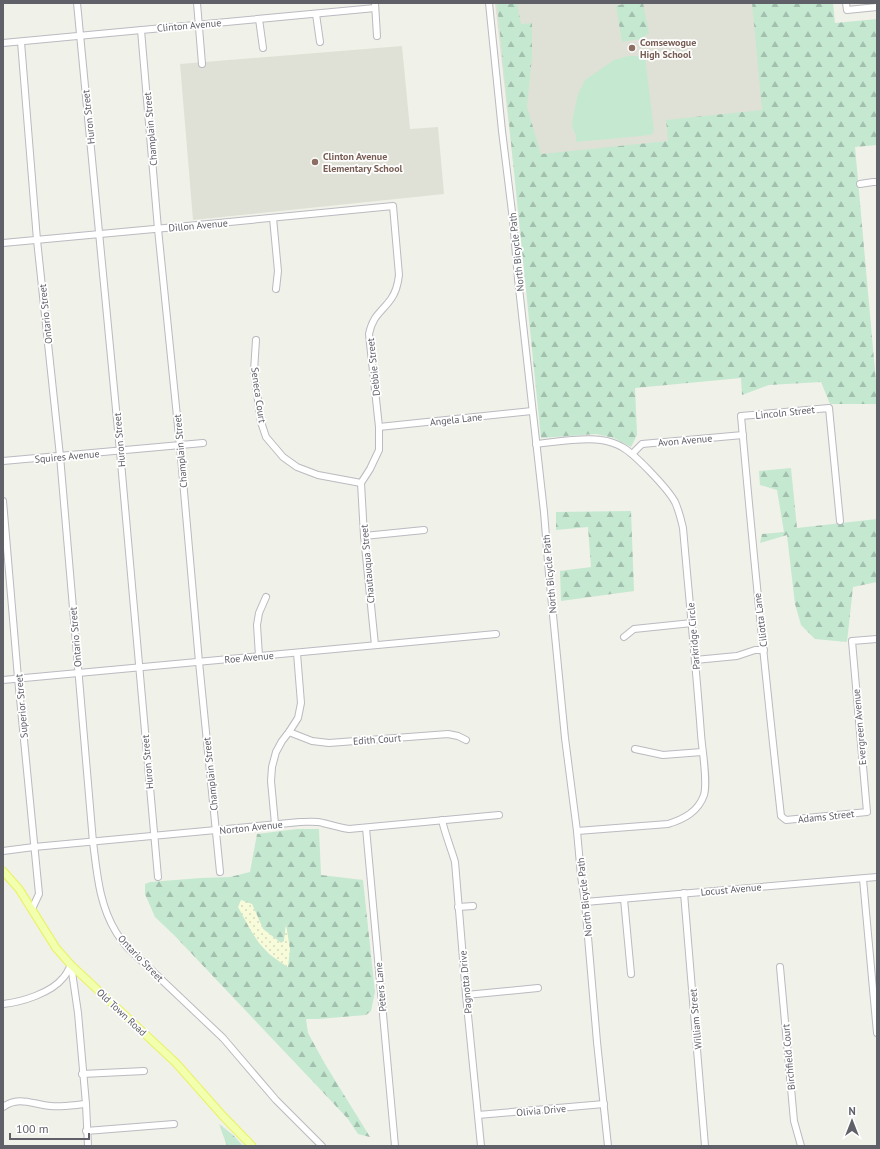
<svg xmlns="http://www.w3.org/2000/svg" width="880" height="1149" font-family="'PT Sans',sans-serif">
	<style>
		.education { fill: #e0e1d6 }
		.forest { fill: url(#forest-firs); fill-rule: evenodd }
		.sand { fill: url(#sand-dots) }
		.garden { fill: #c5e8d1 }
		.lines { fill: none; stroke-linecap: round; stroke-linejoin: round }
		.minor-casing { stroke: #babac1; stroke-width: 8 }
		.major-casing { stroke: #eaf260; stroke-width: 9 }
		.minor { stroke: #fff; stroke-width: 6 }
		.major { stroke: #f1ffaf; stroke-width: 7 }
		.education-dot { fill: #8d6e63; stroke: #fff; stroke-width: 1.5 }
		.labels { text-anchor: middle; stroke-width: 3.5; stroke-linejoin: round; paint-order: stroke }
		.street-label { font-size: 10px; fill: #5f6068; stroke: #fff }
		.education-label { font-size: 10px; font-weight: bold; fill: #785e54; stroke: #fff; text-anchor: start }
	</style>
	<defs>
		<pattern id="forest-firs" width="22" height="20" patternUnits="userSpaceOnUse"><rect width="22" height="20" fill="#c5e8d1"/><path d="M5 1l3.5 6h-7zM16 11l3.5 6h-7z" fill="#a3bfad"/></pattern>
		<pattern id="sand-dots" width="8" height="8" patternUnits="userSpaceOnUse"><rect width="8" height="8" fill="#f7fbd9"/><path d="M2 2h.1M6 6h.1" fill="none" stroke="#d6dabd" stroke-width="1.8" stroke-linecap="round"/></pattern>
	</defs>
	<rect width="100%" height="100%" fill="#f0f1e8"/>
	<!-- education -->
	<g class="education">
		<path d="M495 3H759L774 137 513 162Z"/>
		<path d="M402 46 410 129 438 127 444 194 193 220 180 64Z"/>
	</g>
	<!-- forest -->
	<g class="forest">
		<path d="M507 3H517L521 24 532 23V57L527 107 541 154 668 141 666 120 762 110 752 3H833L835 23 877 19V145L855 147 877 393V404H830L821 382 769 385 742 395 741 378 635 388 637 435 631 447 614 438 596 434 541 438 497 4Z"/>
		<path d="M627 3H643L649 33 640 39 622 42 616 6Z"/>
		<path d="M791 468 797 528 877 519V582L853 587 847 642 815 639 801 625 795 604 787 535 760 543 762 534 784 532 777 490 760 485 759 471Z"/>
		<path d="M631 511 634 591 561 601 560 571 591 567 588 527 556 530V512Z"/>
		<path d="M297 829H319L321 875 363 880 375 992 371 1011 366 1015 318 1019H306L308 1033 325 1064 370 1137 358 1134 348 1119 319 1088 174 935 155 917 145 894V884L150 882 201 878 230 877 250 872 257 834ZM252 904 263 929 281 943 284 942 286 926 288 967 269 954 259 943 249 927Z"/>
		<path d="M219 1124 233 1135 243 1146H227Z"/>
	</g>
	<!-- sand -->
	<path class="sand" d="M241 900 252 904 263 929 281 943 284 941 286 924 290 949 288 967C282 963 275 959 270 954 255 942 247 923 238 907Z"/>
	<!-- garden -->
	<path class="garden" d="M628 56H645L654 131 651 135 576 142V136L572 126 573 116 578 94 585 80 614 60Z"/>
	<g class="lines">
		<!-- minor casing -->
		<g class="minor-casing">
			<g id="minor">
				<path d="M77 3 120 451 158 877"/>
				<path d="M197 3 202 64"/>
				<path d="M375 3 377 36"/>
				<path d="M489 3 502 131 513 220 518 279 544 512 549 574 565 738 577 831 581 876 585 902 597 1042 608 1146"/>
				<path d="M846 3 847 10 877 7"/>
				<path d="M316 14 320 42"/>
				<path d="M259 19 263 48"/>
				<path d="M141 30 158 229 180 446 199 662 220 872"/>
				<path d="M21 42 37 240 60 456 93 842C97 873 99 904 116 932 119 937 123 942 127 947L223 1038 276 1100 322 1146"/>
				<path d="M3 43 375 8"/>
				<path d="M860 184 873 182H877"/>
				<path d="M273 218 278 271 276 289"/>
				<path d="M3 243 219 223 393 206 399 275C398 284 396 292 391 299 381 313 373 315 369 334L379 427V450L370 469 361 483"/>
				<path d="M256 340 254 371 261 422 266 437 283 457 297 467 318 475 361 483"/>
				<path d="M379 427 532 411"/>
				<path d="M536 444C555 442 583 437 601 440 608 441 615 443 622 447 635 454 668 489 675 502 679 511 681 519 683 528 689 597 696 666 701 734 702 750 708 781 704 795 698 812 684 819 668 824L577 831"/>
				<path d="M632 454 642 444 743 435"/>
				<path d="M3 461 203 443"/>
				<path d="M361 483 364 536 375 645"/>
				<path d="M3 501 18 678 39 894 32 909"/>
				<path d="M840 521 829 408 741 416C753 550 766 683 781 816L786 820 867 812 852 641 877 639"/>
				<path d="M364 536 424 530"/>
				<path d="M624 637 634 629 692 623"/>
				<path d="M259 656 257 625 259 613 266 597"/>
				<path d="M695 660 737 656 755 650H764"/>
				<path d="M3 680 496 634"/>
				<path d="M289 732 312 741 329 743 448 734 458 736 466 740"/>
				<path d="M635 749 663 755 702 752"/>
				<path d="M442 820C445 834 451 848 455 862L466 995 481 1146"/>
				<path d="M275 824 271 781 272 767 276 752 282 741 289 732 298 718 301 703 297 653"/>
				<path d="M366 828 395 1146"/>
				<path d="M3 851 34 847 216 830 300 822C308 822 316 821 323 823 332 825 340 828 349 829L499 815"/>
				<path d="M863 879 877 1033"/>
				<path d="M684 893 705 1146"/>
				<path d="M624 899 631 974"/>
				<path d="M585 902 877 877"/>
				<path d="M458 907 473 906"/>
				<path d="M71 965 78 1013 86 1104 88 1146"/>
				<path d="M780 967 794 1121 801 1146"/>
				<path d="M466 995 538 988"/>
				<path d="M3 1004C22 1002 51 993 63 978 66 975 69 969 71 965"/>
				<path d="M82 1074 144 1071"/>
				<path d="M3 1107C19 1095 34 1105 51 1106 62 1107 74 1105 86 1104"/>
				<path d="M478 1115 604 1104"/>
				<path d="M86 1131 174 1124"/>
			</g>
		</g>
		<!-- major casing -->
		<g class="major-casing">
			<path id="major" d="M3 871 19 889 56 948 71 965 176 1063 222 1115 252 1146"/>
		</g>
		<!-- minor -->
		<use href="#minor" class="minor"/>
		<!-- major -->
		<use href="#major" class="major"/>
	</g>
	<!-- markers -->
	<g class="education-dot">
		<circle cx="632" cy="48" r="4"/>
		<circle cx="315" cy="162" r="4"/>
	</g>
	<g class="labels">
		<!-- street labels -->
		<g class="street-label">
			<text transform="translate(189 25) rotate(-5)" y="4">Clinton Avenue</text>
			<text transform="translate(88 117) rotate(-96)" y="4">Huron Street</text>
			<text transform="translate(150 129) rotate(-95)" y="4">Champlain Street</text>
			<text transform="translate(198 225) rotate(-5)" y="4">Dillon Avenue</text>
			<text transform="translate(516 252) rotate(-96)" y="4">North Bicycle Path</text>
			<text transform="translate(45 314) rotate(-96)" y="4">Ontario Street</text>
			<text transform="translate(373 367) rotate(-96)" y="4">Debbie Street</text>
			<text transform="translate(259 395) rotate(82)" y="4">Seneca Court</text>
			<text transform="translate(785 412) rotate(-6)" y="4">Lincoln Street</text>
			<text transform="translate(456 419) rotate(-6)" y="4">Angela Lane</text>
			<text transform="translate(119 440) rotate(-95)" y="4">Huron Street</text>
			<text transform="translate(685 440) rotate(-5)" y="4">Avon Avenue</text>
			<text transform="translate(180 451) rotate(-95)" y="4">Champlain Street</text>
			<text transform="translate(67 456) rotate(-5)" y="4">Squires Avenue</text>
			<text transform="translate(367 564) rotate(-95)" y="4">Chautauqua Street</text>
			<text transform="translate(549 574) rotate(-95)" y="4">North Bicycle Path</text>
			<text transform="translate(760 620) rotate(-97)" y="4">Ciliotta Lane</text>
			<text transform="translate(693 636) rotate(-95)" y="4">Parkridge Circle</text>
			<text transform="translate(75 637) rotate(-95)" y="4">Ontario Street</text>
			<text transform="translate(249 657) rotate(-5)" y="4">Roe Avenue</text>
			<text transform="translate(21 706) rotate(-95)" y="4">Superior Street</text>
			<text transform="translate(859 727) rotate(-95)" y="4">Evergreen Avenue</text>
			<text transform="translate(377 739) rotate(-4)" y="4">Edith Court</text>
			<text transform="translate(147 762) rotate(-95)" y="4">Huron Street</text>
			<text transform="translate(210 774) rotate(-96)" y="4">Champlain Street</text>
			<text transform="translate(826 816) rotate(-6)" y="4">Adams Street</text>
			<text transform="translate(251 827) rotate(-6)" y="4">Norton Avenue</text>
			<text transform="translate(731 889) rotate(-5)" y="4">Locust Avenue</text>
			<text transform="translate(584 897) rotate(-96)" y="4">North Bicycle Path</text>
			<text transform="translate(141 958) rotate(46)" y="4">Ontario Street</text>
			<text transform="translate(465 982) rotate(-95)" y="4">Pagnotta Drive</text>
			<text transform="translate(380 987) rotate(-95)" y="4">Peters Lane</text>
			<text transform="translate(122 1012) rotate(43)" y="4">Old Town Road</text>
			<text transform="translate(695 1019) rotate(-95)" y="4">William Street</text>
			<text transform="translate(788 1057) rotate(-95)" y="4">Birchfield Court</text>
			<text transform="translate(541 1110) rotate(-5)" y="4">Olivia Drive</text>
		</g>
		<!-- education labels -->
		<g class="education-label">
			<text x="640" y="46">Comsewogue<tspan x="640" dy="12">High School</tspan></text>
			<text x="323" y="160">Clinton Avenue<tspan x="323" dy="12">Elementary School</tspan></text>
		</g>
	</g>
	<!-- border -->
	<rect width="880" height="1149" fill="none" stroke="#5f6068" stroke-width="8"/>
	<!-- north arrow -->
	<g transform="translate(852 1121)" stroke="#ffffff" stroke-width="3" paint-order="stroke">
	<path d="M0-3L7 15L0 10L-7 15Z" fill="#5f6068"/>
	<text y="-6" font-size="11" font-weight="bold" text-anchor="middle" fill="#5f6068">N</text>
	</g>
	<!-- scale -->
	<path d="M10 1133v6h79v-6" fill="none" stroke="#5f6068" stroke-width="2"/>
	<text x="16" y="1133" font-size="12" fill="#5f6068" stroke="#ffffff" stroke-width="3" paint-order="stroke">100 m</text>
</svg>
